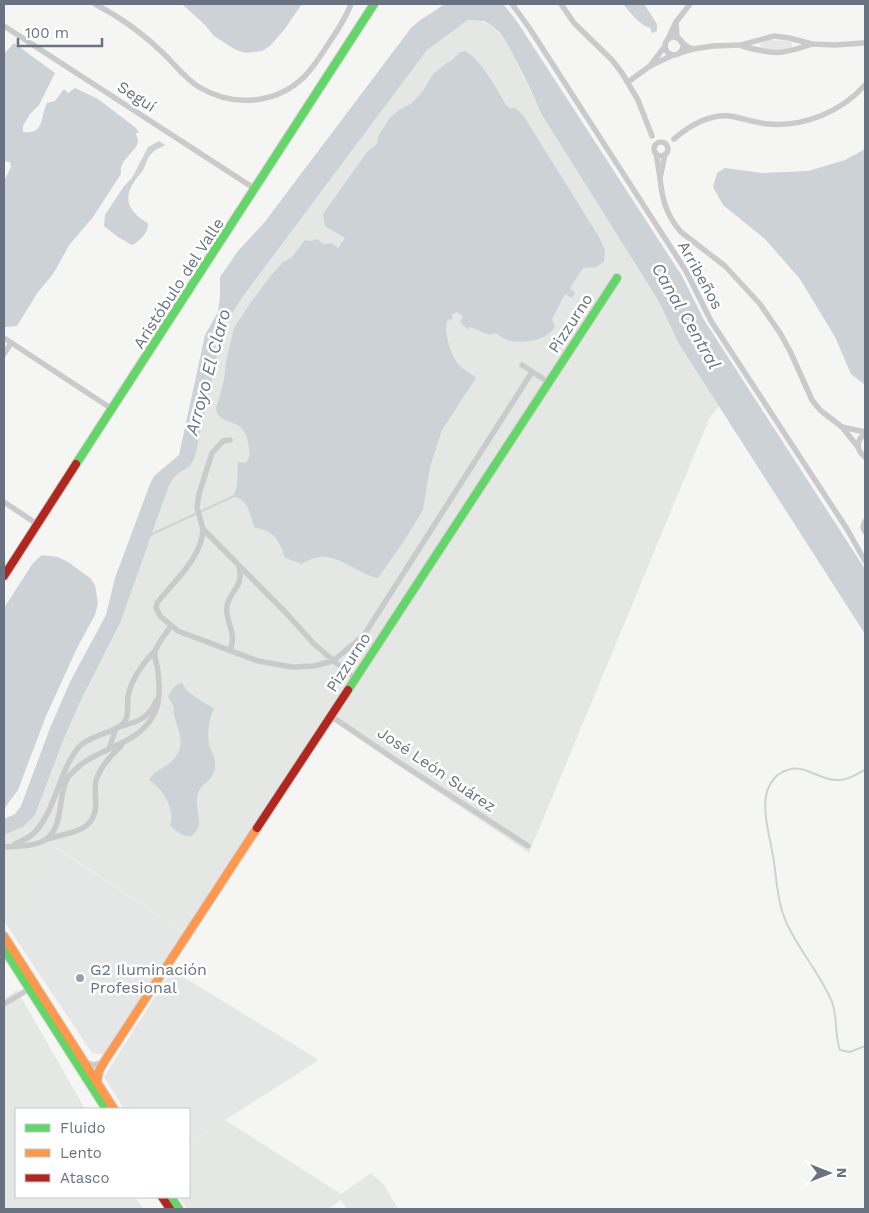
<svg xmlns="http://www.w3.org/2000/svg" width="869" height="1213" font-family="'Work Sans',sans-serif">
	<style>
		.built { fill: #e5e7e7 }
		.green { fill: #e4e7e3 }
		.water { fill: #cdd2d6 }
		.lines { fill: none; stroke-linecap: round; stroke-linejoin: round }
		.stream { stroke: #cdd2d6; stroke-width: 2 }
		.fast-casing { stroke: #d1d2d2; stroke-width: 10 }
		.slow-casing { stroke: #d1d2d2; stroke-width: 10 }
		.jam-casing { stroke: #d1d2d2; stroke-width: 10 }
		.street { stroke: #cacacc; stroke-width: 5.5 }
		.fast { stroke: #63d668; stroke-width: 8 }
		.slow { stroke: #ff974d; stroke-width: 8 }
		.jam { stroke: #b3261e; stroke-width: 8 }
		.poi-dot { fill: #99a0a9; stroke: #fff; stroke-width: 2 }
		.labels { text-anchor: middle; stroke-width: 5; stroke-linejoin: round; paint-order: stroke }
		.street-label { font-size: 16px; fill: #687281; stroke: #fff }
		.poi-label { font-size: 16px; fill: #687281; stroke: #fff; text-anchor: start }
		.water-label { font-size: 18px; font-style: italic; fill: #697884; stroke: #fff }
	</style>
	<rect width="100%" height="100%" fill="#f5f5f4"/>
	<!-- built -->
	<g class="built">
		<path d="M52 845 183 932 105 1055 92 1053 4 921V916L25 911Z"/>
		<path d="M172 970 319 1060 189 1143V1109H124L104 1077Z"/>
	</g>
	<!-- green -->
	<g class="green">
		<path d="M474 19 491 25 507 43 542 115 658 300 679 344 719 406 710 417 529 853 325 716 183 932 53 845 25 912 4 916V835L23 827 35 815 63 741 80 702 121 621 168 488C171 483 173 477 178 474 188 466 188 471 195 457L224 325 244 295 427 50 468 20Z"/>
		<path d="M767 40 789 41 792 43V48L782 52 761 48 760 44Z"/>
		<path d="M17 990 85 1109H16V1197H135L143 1209H4V999Z"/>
		<path d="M225 1120 341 1194 371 1173 385 1186 398 1209H347L341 1200 328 1209H187L179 1197H189V1143Z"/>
	</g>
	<!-- water -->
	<g class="water">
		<path d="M182 4H302L284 30 270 46 262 51 246 53 236 50 214 36 205 25Z"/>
		<path d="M445 4H503L516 20 682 276 704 320 865 569V634L679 344 658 300 542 115 525 78 507 43 499 32 491 25 484 21 468 20 427 50 244 295 224 325 195 457C188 471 188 466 178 474 173 477 171 483 168 488L121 621 80 702 63 741 35 815 23 827 4 835V819L15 814 21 806 50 728 70 682 106 615 115 578 150 484 154 476 179 455 205 335 218 312 220 296V277L238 251 264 223 411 28 419 21Z"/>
		<path d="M623 4H644L657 24V31L652 33 650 28C639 25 630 12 623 4Z"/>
		<path d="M14 43 55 73 39 105 30 114 23 126V132C45 135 40 117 47 103L55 101 64 89 68 93 75 88 98 99 136 128 139 133H136C136 136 138 138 138 141 137 152 118 160 121 174L93 217 70 244 53 274 38 292 17 326 4 327V181L11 167 10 162 4 161V54Z"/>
		<path d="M465 51C480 58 498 91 506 105L510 108H515L523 115 599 237 605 250 604 262 596 267 583 268 570 288 575 293 572 298 565 294 552 319 555 327C546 341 525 343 510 341 505 340 500 336 496 333L490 335 470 327 468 330 460 322 463 317 457 312 451 315 453 317 450 321 448 319C442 329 451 355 458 364 463 369 471 374 476 378L442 430 430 467 423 510 404 541 378 578C359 575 339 554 319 557 313 558 307 561 301 564 296 561 291 561 286 558 283 555 284 555 283 551 275 534 272 532 254 527 250 515 249 500 235 497L234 495 237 486 238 462 246 463C250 458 250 454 249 448 246 413 220 429 216 409L224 380 226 362 234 328 249 305 269 278 282 263 292 257 305 240 311 241 317 239 324 244 332 243 338 248 345 238 325 226 323 214 367 152 377 144 379 135 389 119 399 110 411 104 423 91 433 74 448 62 451 61 460 52Z"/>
		<path d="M159 141 165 145C161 148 155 149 152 153 147 157 146 165 143 170 141 174 136 178 134 182 121 201 132 214 148 223 149 232 140 241 132 245L118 237 104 226 105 215 124 186 132 178 148 147Z"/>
		<path d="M865 149V385L851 374 835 337 800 279 765 239 723 205 713 187 717 173 725 168 762 173 808 171 845 160Z"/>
		<path d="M42 555 58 557 68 562 90 578 95 585 98 603 95 615 78 646 46 716 18 790 4 809V608L33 563Z"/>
		<path d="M182 683C188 696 204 701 214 709 209 718 207 734 209 744 211 752 216 757 215 766 214 781 204 781 199 791 193 804 203 820 197 830 196 832 193 834 192 836 183 837 176 832 170 825 176 809 162 788 149 780 155 770 163 769 170 763 188 746 179 734 174 715 173 713 174 710 174 708 173 704 170 700 168 697 170 691 175 684 182 683Z"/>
	</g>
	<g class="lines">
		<!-- stream -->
		<g class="stream">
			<path d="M148 536 234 496"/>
			<path d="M865 770C856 774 847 781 837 780 815 780 803 759 779 774 773 778 767 788 766 796 763 816 770 837 773 856 777 880 777 904 788 926 801 953 821 975 832 1002 838 1018 834 1034 840 1050L850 1052 865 1046"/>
		</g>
		<!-- fast casing -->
		<g class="fast-casing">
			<g id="fast">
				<path d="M76 464 374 4"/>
				<path d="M348 690 617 278"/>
				<path d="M4 949 106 1109"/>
				<path d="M171 1197 179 1209"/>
			</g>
		</g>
		<!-- slow casing -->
		<g class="slow-casing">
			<g id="slow">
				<path d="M4 936 114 1109"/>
				<path d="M97 1082 99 1071 104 1062 257 828"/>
			</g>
		</g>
		<!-- jam casing -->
		<g class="jam-casing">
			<g id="jam">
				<path d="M4 576 76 464"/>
				<path d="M257 828 348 690"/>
				<path d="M162 1197 170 1209"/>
			</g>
		</g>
		<!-- street -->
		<g class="street">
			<path d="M95 4C120 17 145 35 165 55 176 66 186 79 199 87 232 107 275 105 304 77 314 67 321 55 329 43 337 31 346 18 351 4"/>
			<path d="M512 4 530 29 686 271 711 321 847 529 865 561"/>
			<path d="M561 4 574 23 612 60 622 73 638 100 652 136"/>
			<path d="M676 22 690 4"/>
			<path d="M4 26 255 189"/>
			<circle cx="674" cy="46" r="9"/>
			<path d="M668 39 676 22 677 38"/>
			<path d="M665 46 650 66 673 55"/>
			<path d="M742 46C775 55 780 55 812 44"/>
			<path d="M693 49 713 46 741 45 774 36 789 38 812 44 835 45 863 43"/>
			<path d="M679 53 693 49 688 47 681 42"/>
			<path d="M628 82 650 66"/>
			<path d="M674 139C689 126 708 114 730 116 742 118 755 123 768 124 804 127 841 112 865 85"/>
			<circle cx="661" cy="149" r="7"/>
			<path d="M656 153 660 178 665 154"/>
			<path d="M660 178C662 200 667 216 681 232L725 266 760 304 780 333 790 351 812 400 820 410 842 427"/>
			<path d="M4 338 112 409"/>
			<path d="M4 354 11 343"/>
			<path d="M522 365 548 382"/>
			<path d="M865 434C856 440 856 450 865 457"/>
			<path d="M230 440 223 441 212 453 199 494 197 507 203 529 288 615 314 644 354 678"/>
			<path d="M858 447 842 427 865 432"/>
			<path d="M4 502 37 524"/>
			<path d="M865 521 863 527 865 532"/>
			<path d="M203 529C202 558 174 581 157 603L156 608 160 616 178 631 258 661 292 667 314 666 333 661 364 635 532 372"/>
			<path d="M230 650C232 645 233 639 232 634 231 625 225 616 227 606 231 588 244 588 239 566"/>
			<path d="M331 716 400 763 528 846"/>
			<path d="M109 749 116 728C134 722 148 721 156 701"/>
			<path d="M47 839C59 835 81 833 90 822 100 810 93 794 96 781 100 767 111 755 121 746"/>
			<path d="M15 844C22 841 29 838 34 833 55 812 59 771 78 748 89 734 120 733 126 719 129 712 127 703 128 696 132 678 143 663 155 651"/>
			<path d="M4 847C16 846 34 847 45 840 65 826 57 795 68 777 71 773 76 770 79 766 103 746 141 744 155 712 161 700 159 683 158 671 157 664 154 658 155 652 157 643 166 634 171 626"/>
			<path d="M4 1004 29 989"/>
			<path d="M85 1062 94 1065 104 1062"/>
		</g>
		<!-- fast -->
		<use href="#fast" class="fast"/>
		<!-- slow -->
		<use href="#slow" class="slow"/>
		<!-- jam -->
		<use href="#jam" class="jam"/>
	</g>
	<!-- markers -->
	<circle class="poi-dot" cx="80" cy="978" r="5"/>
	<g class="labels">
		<!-- street labels -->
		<g class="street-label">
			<text transform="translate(137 96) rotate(33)" y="6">Seguí</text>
			<text transform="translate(701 275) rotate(61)" y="6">Arribeños</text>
			<text transform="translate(178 283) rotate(-57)" y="6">Aristóbulo del Valle</text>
			<text transform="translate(570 323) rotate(-57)" y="6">Pizzurno</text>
			<text transform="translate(348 662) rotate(-57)" y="6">Pizzurno</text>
			<text transform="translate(437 769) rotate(34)" y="6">José León Suárez</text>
		</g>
		<!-- poi labels -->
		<g class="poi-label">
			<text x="90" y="975">G2 Iluminación<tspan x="90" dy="18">Profesional</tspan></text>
		</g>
		<!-- water labels -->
		<g class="water-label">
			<text transform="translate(686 316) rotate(60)" y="6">Canal Central</text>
			<text transform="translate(208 372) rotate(-75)" y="6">Arroyo El Claro</text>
		</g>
	</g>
	<!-- border -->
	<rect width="869" height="1213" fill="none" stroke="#687281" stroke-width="10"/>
	<!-- legend -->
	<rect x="15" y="1108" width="175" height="90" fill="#ffffff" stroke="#c3c7cd"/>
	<rect x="25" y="1124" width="25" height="8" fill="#63d668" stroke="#c3c7cd"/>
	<text x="60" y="1133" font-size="15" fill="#687281">Fluido</text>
	<rect x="25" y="1149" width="25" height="8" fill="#ff974d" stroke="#c3c7cd"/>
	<text x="60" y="1158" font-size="15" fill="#687281">Lento</text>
	<rect x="25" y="1174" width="25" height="8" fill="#b3261e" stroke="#c3c7cd"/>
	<text x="60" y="1183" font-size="15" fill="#687281">Atasco</text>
	<!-- north arrow -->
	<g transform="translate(829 1173) rotate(90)" stroke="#ffffff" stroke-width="4" paint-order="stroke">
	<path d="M0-4L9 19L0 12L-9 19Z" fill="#687281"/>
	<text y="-8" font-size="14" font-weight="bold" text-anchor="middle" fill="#687281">N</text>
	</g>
	<!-- scale -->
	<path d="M18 38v8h84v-8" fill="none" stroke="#687281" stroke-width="2.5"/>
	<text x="25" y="38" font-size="15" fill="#687281" stroke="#ffffff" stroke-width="4" paint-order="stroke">100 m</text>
</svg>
